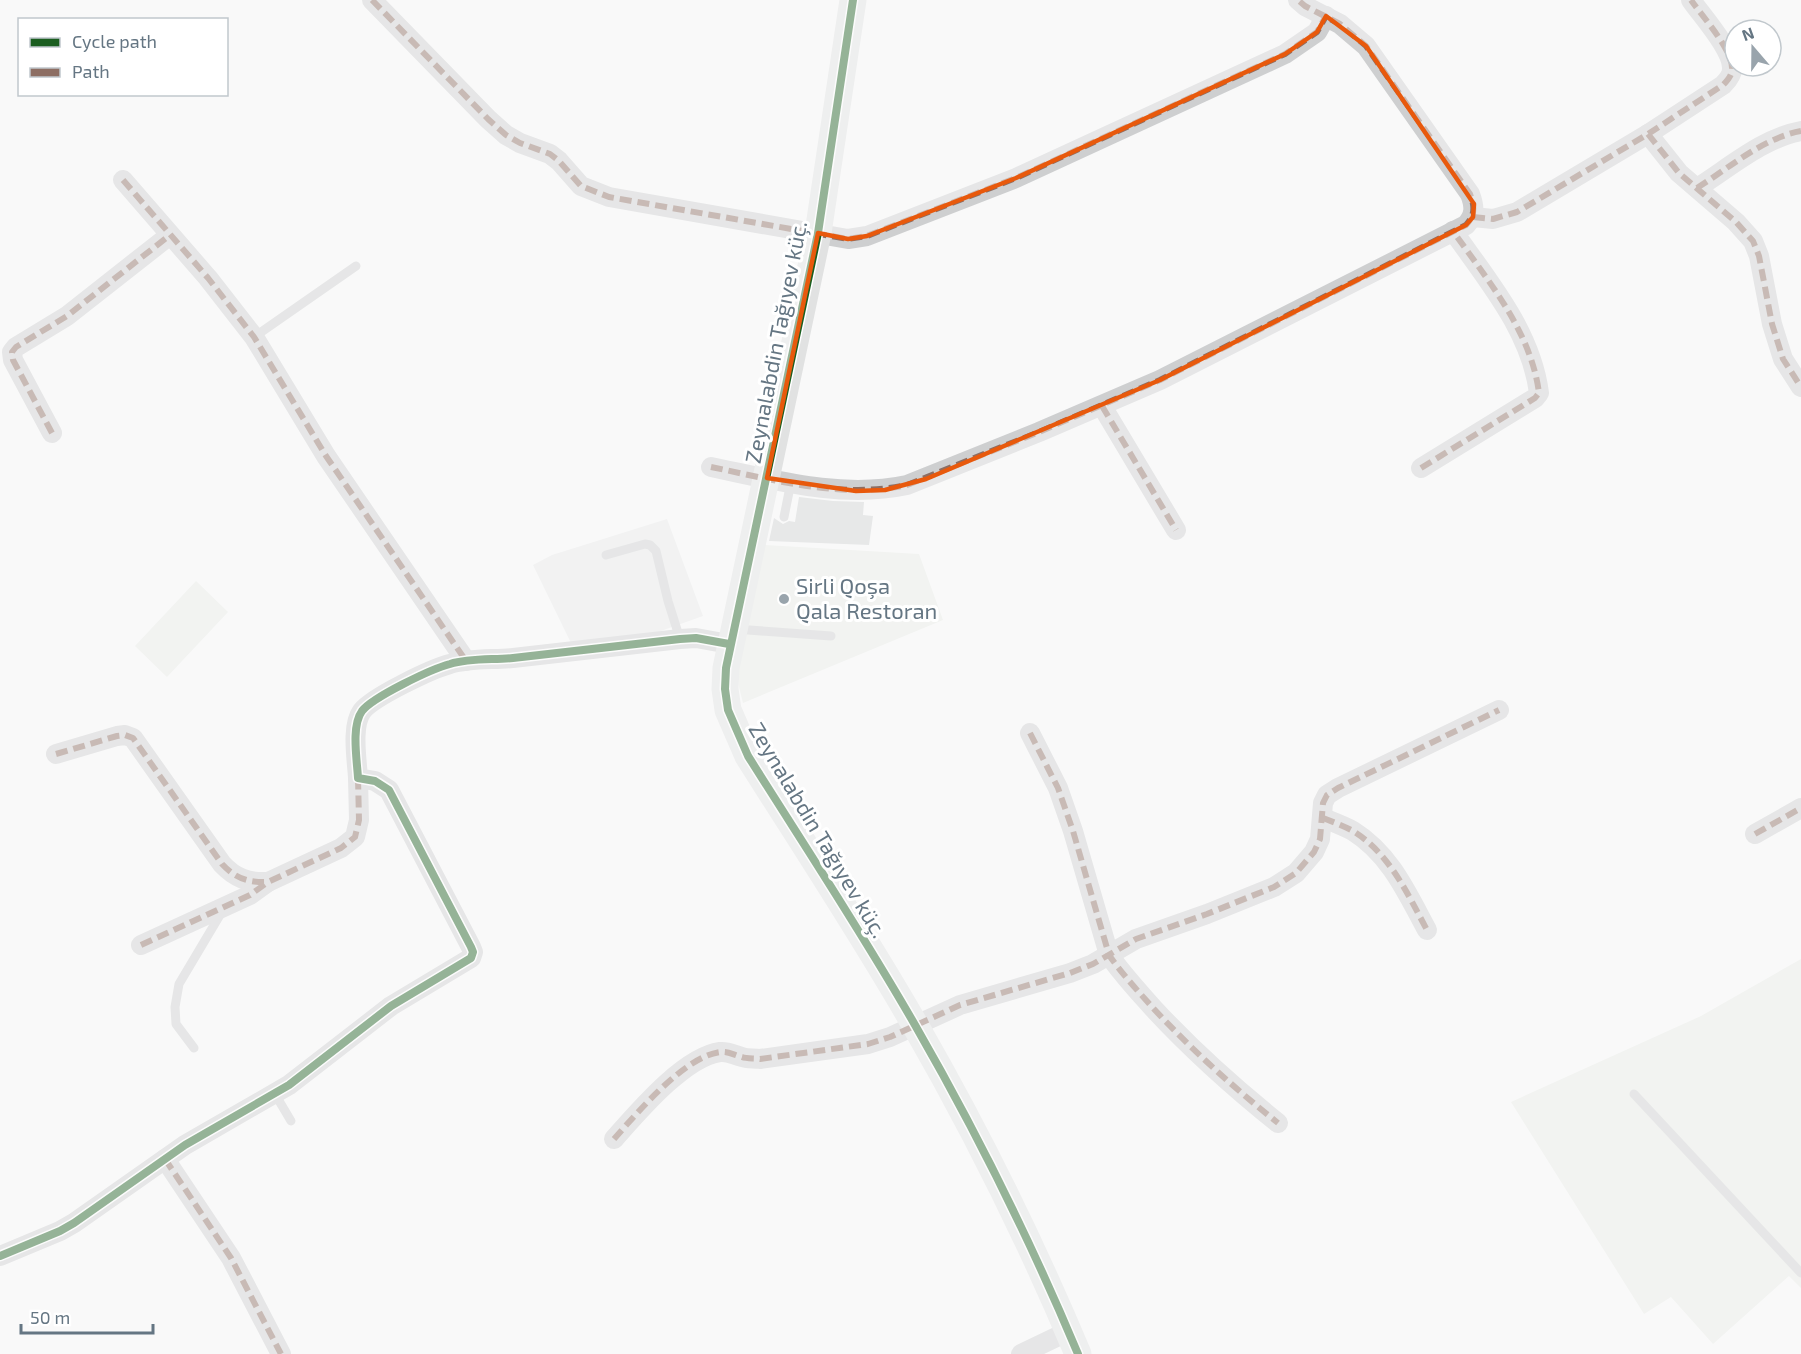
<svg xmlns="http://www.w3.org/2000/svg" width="1801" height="1354" font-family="'Exo 2',sans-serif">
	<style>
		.built { fill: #e8e9e9 }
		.green { fill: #e8ebe6 }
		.building { fill: #d0d2d3 }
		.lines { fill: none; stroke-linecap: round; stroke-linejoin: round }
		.lane { stroke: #cecfd0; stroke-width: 9 }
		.street { stroke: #cecfd0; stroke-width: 20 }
		.secondary { stroke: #e1e2e2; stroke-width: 27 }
		.quiet { stroke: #8d6e63; stroke-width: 6; stroke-dasharray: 12 6; stroke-linecap: butt }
		.cycleway-casing { stroke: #fff; stroke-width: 11 }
		.cycleway { stroke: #1b5e20; stroke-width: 8 }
		.marked { fill: none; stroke: #e8590c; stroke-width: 4.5; stroke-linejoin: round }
		.poi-dot { fill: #99a4ac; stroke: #fff; stroke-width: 2 }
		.labels { text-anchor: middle; stroke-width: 6; stroke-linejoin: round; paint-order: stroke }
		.street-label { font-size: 22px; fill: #657683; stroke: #fff }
		.poi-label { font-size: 22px; fill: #657683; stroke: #fff; text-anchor: start }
	</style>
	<rect width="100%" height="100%" fill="#f9f9f9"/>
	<!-- built -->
	<path class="built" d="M667 519 703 616 658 632 571 643 533 565 552 555Z"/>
	<!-- green -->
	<g class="green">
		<path d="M765 545 919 554 943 620 743 703 739 687 738 669Z"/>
		<path d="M196 581 228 612 167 677 135 646Z"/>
		<path d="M1801 959V1288L1789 1276 1713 1344 1671 1297 1644 1314 1511 1102 1701 1016Z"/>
	</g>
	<!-- building -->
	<path class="building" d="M799 497 833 501 864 502 863 515 873 516 869 545 769 541 774 518 783 524 789 521 795 522Z"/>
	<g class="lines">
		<!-- lane -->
		<g class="lane">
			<path d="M254 337 356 266"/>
			<path d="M784 517 791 482"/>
			<path d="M606 555 645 544 650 545 656 551 668 601 680 639"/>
			<path d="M735 629 831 636"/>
			<path d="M194 1048 176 1024 175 1007 179 984 223 910"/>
			<path d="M275 1094 291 1121"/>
			<path d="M1634 1094 1801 1273"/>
		</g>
		<!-- street -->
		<g class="street">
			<path d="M372 0 488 119 506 135 520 143 550 154 559 161 581 186 609 197 848 239 867 236 1016 178 1285 54 1317 32 1326 16"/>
			<path d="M1648 134 1679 173 1736 222 1753 241 1759 256 1772 324 1783 359 1801 387"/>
			<path d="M123 180 208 278 254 337 326 456 466 661"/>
			<path d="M1697 188C1729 168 1763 138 1801 131"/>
			<path d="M1473 217 1493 219 1517 212 1648 134 1723 85C1728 80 1732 75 1732 69 1733 50 1702 16 1691 0"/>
			<path d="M1102 406 1176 530"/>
			<path d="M52 433 13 360 12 352 16 347 67 316 170 235"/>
			<path d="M711 467C774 480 842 499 907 485L1039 432 1160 380 1466 225C1475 215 1475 207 1470 194L1366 46 1340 24 1305 6 1298 0"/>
			<path d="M1421 468 1535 398 1539 393C1531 331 1488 281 1453 231"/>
			<path d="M1030 733 1058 788 1073 831 1109 955C1122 974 1138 991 1153 1008 1192 1050 1233 1087 1278 1123"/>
			<path d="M56 754 117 736 125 735 133 738 222 864C235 878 248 883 268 882L341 848 355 837 359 820 358 778"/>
			<path d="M1323 818C1333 822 1344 826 1353 831 1390 854 1407 893 1427 930"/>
			<path d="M1755 834 1801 808"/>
			<path d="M141 945 250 895 268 882"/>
			<path d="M614 1139C638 1112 684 1057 720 1052 729 1051 733 1055 742 1057 747 1059 754 1058 760 1059L868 1044 890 1037 960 1005 1070 973 1093 964 1136 939 1207 914 1274 887 1296 873 1314 852 1320 839 1323 803 1327 795 1338 788 1499 710"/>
			<path d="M165 1159 231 1258 281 1354"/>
			<path d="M0 1256 60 1231 74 1223 185 1145 289 1085 391 1006 471 958 473 952 471 947 389 790 375 781 358 778C357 760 351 726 362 711 373 697 431 669 450 664 470 658 492 660 513 658 569 652 624 645 680 639L696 638 729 644"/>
			<path d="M1021 1354 1069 1331"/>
		</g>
		<!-- secondary -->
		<path class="secondary" d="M853 0 818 233 726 668 725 689 728 710 748 756C804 845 863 934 915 1025 976 1131 1031 1242 1078 1354"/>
		<!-- quiet -->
		<g class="quiet">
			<path d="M372 0 488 119 506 135 520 143 550 154 559 161 581 186 609 197 848 239 867 236 1016 178 1285 54 1317 32 1326 16"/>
			<path d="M1648 134 1679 173 1736 222 1753 241 1759 256 1772 324 1783 359 1801 387"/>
			<path d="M123 180 208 278 254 337 326 456 466 661"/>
			<path d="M1697 188C1729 168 1763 138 1801 131"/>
			<path d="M1473 217 1493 219 1517 212 1648 134 1723 85C1728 80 1732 75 1732 69 1733 50 1702 16 1691 0"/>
			<path d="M1102 406 1176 530"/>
			<path d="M52 433 13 360 12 352 16 347 67 316 170 235"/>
			<path d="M711 467C774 480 842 499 907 485L1039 432 1160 380 1466 225C1475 215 1475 207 1470 194L1366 46 1340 24 1305 6 1298 0"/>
			<path d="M1421 468 1535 398 1539 393C1531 331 1488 281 1453 231"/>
			<path d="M1030 733 1058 788 1073 831 1109 955C1122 974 1138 991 1153 1008 1192 1050 1233 1087 1278 1123"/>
			<path d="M56 754 117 736 125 735 133 738 222 864C235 878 248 883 268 882L341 848 355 837 359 820 358 778"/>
			<path d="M1323 818C1333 822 1344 826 1353 831 1390 854 1407 893 1427 930"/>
			<path d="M1755 834 1801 808"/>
			<path d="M141 945 250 895 268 882"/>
			<path d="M614 1139C638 1112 684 1057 720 1052 729 1051 733 1055 742 1057 747 1059 754 1058 760 1059L868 1044 890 1037 960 1005 1070 973 1093 964 1136 939 1207 914 1274 887 1296 873 1314 852 1320 839 1323 803 1327 795 1338 788 1499 710"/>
			<path d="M165 1159 231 1258 281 1354"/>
		</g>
		<!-- cycleway casing -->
		<g class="cycleway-casing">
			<g id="cycleway">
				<path d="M853 0 818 233 726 668 725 689 728 710 748 756C804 845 863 934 915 1025 976 1131 1031 1242 1078 1354"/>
				<path d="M0 1256 60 1231 74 1223 185 1145 289 1085 391 1006 471 958 473 952 471 947 389 790 375 781 358 778C357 760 351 726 362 711 373 697 431 669 450 664 470 658 492 660 513 658 569 652 624 645 680 639L696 638 729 644"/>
			</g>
		</g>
		<!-- cycleway -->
		<use href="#cycleway" class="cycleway"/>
	</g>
	<!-- marked area -->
	<path d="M0 0H1801V1354H0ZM1326 16 1366 46 1474 204 1473 217 1466 225 1160 380 926 479 885 490 856 491 767 478 818 233 848 239 867 236 1016 178 1285 54 1317 32Z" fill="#f9f9f9" fill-opacity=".55" fill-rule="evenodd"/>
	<path class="marked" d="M1326 16 1366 46 1474 204 1473 217 1466 225 1160 380 926 479 885 490 856 491 767 478 818 233 848 239 867 236 1016 178 1285 54 1317 32Z"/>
	<!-- markers -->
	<circle class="poi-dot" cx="784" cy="599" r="6"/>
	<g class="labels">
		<!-- street labels -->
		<g class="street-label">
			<text transform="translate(776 342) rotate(-79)" y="8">Zeynalabdin Tağıyev küç.</text>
			<text transform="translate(818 830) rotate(59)" y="8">Zeynalabdin Tağıyev küç.</text>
		</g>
		<!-- poi labels -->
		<g class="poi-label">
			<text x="796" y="594">Sirli Qoşa<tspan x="796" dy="25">Qala Restoran</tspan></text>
		</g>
	</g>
	<!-- legend -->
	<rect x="18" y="18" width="210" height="78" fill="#ffffff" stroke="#c1c8cd" stroke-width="1.5"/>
	<rect x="30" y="38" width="30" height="9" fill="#1b5e20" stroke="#c1c8cd" stroke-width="1.5"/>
	<text x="72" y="48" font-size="18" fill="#657683">Cycle path</text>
	<rect x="30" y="68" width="30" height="9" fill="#8d6e63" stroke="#c1c8cd" stroke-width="1.5"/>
	<text x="72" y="78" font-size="18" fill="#657683">Path</text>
	<!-- north arrow -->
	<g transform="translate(1753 48) rotate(340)"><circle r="28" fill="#ffffff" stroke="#c1c8cd" stroke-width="1.5"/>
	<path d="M0-4.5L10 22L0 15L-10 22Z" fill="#99a4ac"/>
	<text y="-9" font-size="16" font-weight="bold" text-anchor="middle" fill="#657683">N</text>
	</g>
	<!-- scale -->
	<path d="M21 1324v9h132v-9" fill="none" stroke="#657683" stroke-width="3"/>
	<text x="30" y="1324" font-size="18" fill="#657683" stroke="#ffffff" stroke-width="4.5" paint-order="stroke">50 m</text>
</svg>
